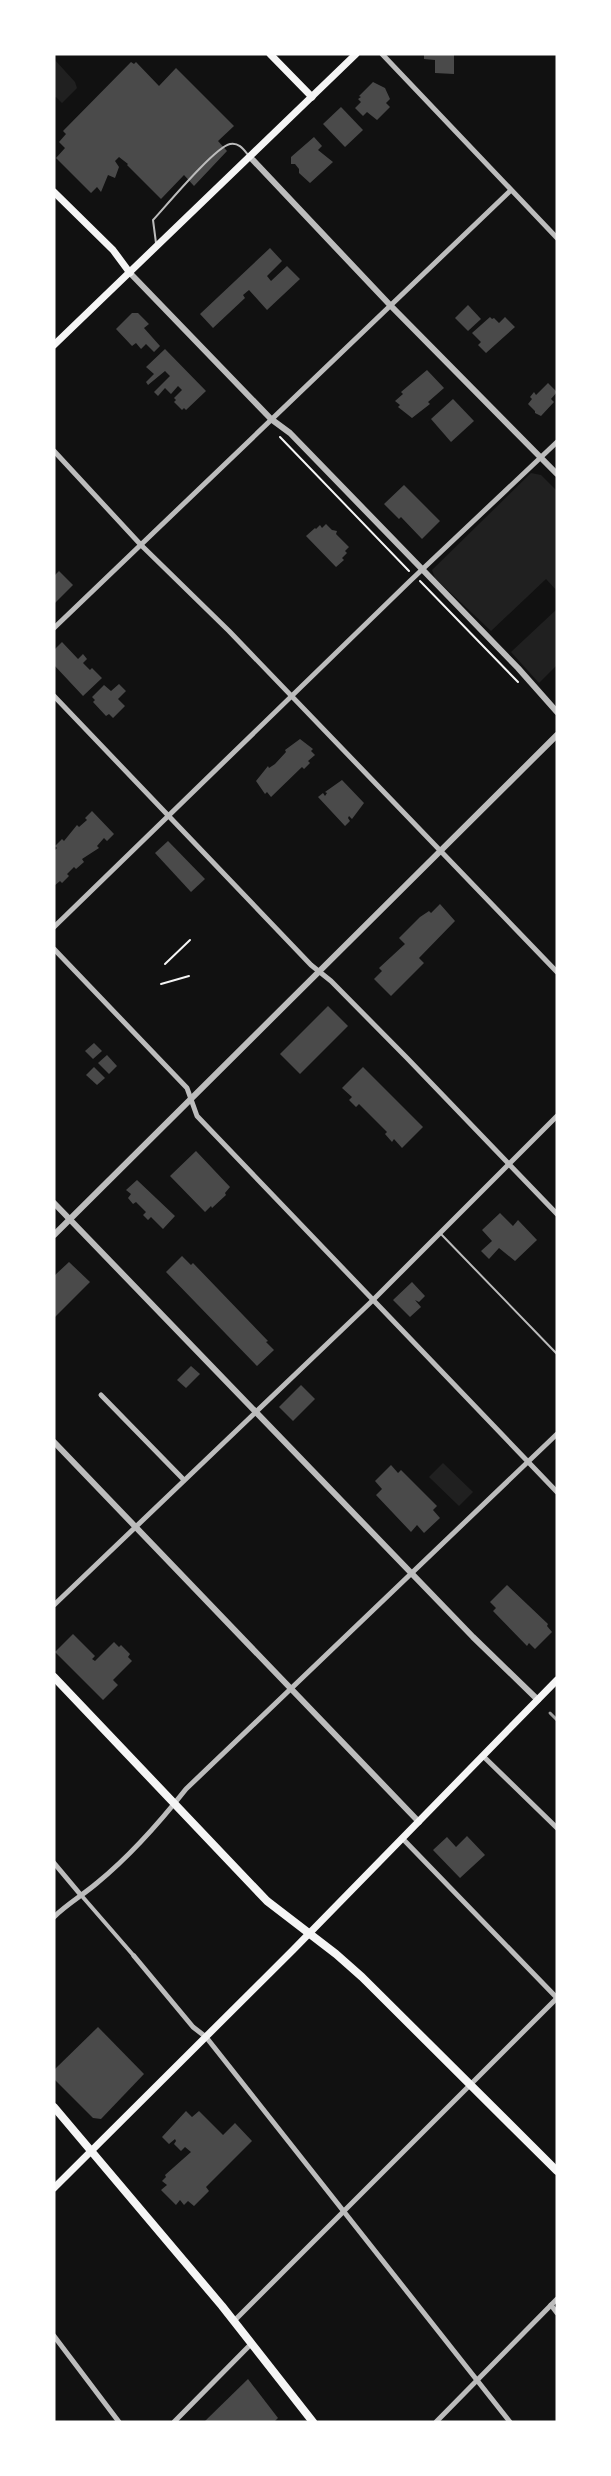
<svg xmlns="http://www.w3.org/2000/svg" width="611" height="2476" font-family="Cabin,sans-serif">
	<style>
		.green { fill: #202020 }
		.building { fill: #4a4a4a }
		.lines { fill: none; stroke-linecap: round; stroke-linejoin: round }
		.path { stroke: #f5f5f5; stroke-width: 2 }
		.service { stroke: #bcbcbc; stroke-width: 2 }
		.pedestrian { stroke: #bcbcbc; stroke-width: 4 }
		.minor { stroke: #bcbcbc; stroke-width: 5 }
		.tertiary { stroke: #bcbcbc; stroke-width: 6 }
		.secondary { stroke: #f5f5f5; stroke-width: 7 }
		.primary { stroke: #f5f5f5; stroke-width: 8 }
		.rail { stroke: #9a9a9a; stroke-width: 3 }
	</style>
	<rect width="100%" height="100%" fill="#111"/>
	<!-- green -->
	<g class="green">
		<path d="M54 59 75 82 77 88 62 103 56 97 54 98Z"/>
		<path d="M531 473 541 475 557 491V591L546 579 491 631 435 578 432 570Z"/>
		<path d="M557 609V665L539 683 511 652Z"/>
		<path d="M443 1463 473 1492 459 1506 429 1477Z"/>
	</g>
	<!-- building -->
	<g class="building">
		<path d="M424 54H454V74L435 73V60L424 59Z"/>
		<path d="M131 62 134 64 136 62 159 86 176 68 234 126 218 141 227 151 194 186 184 175 161 199 127 165 128 164 119 157 115 161 119 167 115 178 108 175 101 192 97 187 91 193 56 158 65 148 59 142 66 134 63 131Z"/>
		<path d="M373 82 385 88 390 99 386 103 390 107 377 120 367 112 363 116 355 108 361 102 358 99 361 97 359 96Z"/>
		<path d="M341 107 363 130 345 147 323 124Z"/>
		<path d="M314 137 322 146 318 150 333 162 310 183 299 173V169L295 164H291V157Z"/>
		<path d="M270 248 282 261 267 276 271 281 287 266 300 279 267 310 249 290 243 295 245 298 213 328 200 314Z"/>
		<path d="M468 305 481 319 468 331 455 318Z"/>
		<path d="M132 313H138L149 324 144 328 160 346 154 352 146 344 141 349 136 343 132 346 116 329Z"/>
		<path d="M490 317 492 319 494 318 499 323 505 317 515 327 486 353 478 345 481 342 472 333Z"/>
		<path d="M165 349 206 391 186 410 184 408 182 410 174 402 176 400 174 398 182 390 178 386 171 394 165 388 158 396 154 392 170 376 165 371 148 385 146 382 154 374 146 367Z"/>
		<path d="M427 370 444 388 428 402 430 404 412 418 398 407 400 405 395 401 403 394 401 392Z"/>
		<path d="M548 383 557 392 551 399 554 402 541 416 535 413V411L528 404 532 399 530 397 534 392 536 395Z"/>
		<path d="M453 399 474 421 451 442 431 419Z"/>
		<path d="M404 485 440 521 422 539 401 517 399 519 384 504Z"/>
		<path d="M326 524 332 530 337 531 336 534 349 547 345 551 347 553 342 558 344 560 336 567 306 536 315 528 316 529 320 525 322 528Z"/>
		<path d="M59 571 73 585 54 604V576Z"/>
		<path d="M62 642 78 659 83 654 87 659 83 663 90 670 92 668 102 678 83 696 54 665V650Z"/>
		<path d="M119 684 126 691 118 699 125 706 113 718 109 714 106 716 93 702 95 700 92 697 104 685 111 691Z"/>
		<path d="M300 739 313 749 311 751 315 755 308 761 310 763 304 769 302 767 271 797 267 792 265 794 256 781 268 766 269 768 275 764 286 752 285 750Z"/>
		<path d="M342 780 364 803 352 819 349 816 348 818 350 821 345 826 318 797 323 793 325 796 327 793 325 792Z"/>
		<path d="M92 811 114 834 107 841 104 838 97 846 99 848 82 859 84 862 76 869 74 867 67 874 69 876 62 883 60 881 54 886V851L57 848 55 846 62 839 64 841 77 825 79 827 87 820 85 818Z"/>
		<path d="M168 841 205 879 191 892 155 853Z"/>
		<path d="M440 904 455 921 419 958 424 963 391 996 374 979 382 971 379 968 405 944 399 938 420 917 429 911 431 913Z"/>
		<path d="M328 1006 348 1026 300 1074 280 1054Z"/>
		<path d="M94 1043 102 1051 93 1059 85 1051Z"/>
		<path d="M107 1055 117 1066 109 1074 98 1063Z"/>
		<path d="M94 1067 105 1078 97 1085 86 1075Z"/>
		<path d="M363 1067 423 1127 402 1148 394 1139 392 1142 385 1134 387 1132 359 1104 356 1107 349 1100 352 1097 342 1088Z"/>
		<path d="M196 1151 230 1187 225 1193 226 1195 212 1208 211 1206 205 1212 170 1176Z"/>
		<path d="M137 1180 175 1216 163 1229 151 1217 148 1220 143 1215 146 1212 136 1202 133 1204 128 1198 131 1194 126 1190Z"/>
		<path d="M500 1213 513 1226 518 1220 537 1240 515 1261 499 1248 489 1259 481 1251 492 1241 482 1230Z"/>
		<path d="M182 1256 191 1265 193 1263 268 1341 266 1342 274 1350 257 1366 166 1272Z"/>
		<path d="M69 1262 90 1282 54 1318V1276Z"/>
		<path d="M412 1282 425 1296 419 1302 415 1300 421 1307 410 1317 393 1300Z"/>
		<path d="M191 1366 200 1374 186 1388 177 1380Z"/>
		<path d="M301 1385 315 1399 293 1421 279 1407Z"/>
		<path d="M391 1465 398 1473 401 1470 437 1506 433 1510 440 1518 424 1533 417 1525 411 1532 376 1495 382 1489 375 1481Z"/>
		<path d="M507 1585 548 1624 547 1626 552 1632 535 1649 529 1643 527 1646 493 1611 496 1608 490 1602Z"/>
		<path d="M73 1634 95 1656 92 1659 95 1661 114 1642 119 1647 121 1645 130 1654 128 1657 132 1661 113 1680 118 1685 103 1700 55 1652Z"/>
		<path d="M467 1836 485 1855 460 1878 433 1850 447 1837 456 1847Z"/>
		<path d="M98 2027 144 2074 101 2119 93 2118 54 2079V2070Z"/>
		<path d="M186 2111 192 2117 199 2111 223 2135 235 2123 252 2141 206 2187 209 2191 194 2206 188 2201 184 2205 180 2200 176 2205 161 2190 167 2185 162 2181 166 2177 165 2175 191 2152 185 2147 181 2151 174 2144 176 2141 175 2139 169 2144 162 2137Z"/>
		<path d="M248 2379 278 2418 274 2422H204Z"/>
	</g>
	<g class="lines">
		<!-- path -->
		<g class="path">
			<path d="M280 437 409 571"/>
			<path d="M420 581 518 682"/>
			<path d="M165 964 190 940"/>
			<path d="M161 984 189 976"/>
		</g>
		<!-- service -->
		<g class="service">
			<path d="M156 243 153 220C166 206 215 147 230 144 239 142 244 150 249 156"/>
			<path d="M440 1233 557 1354"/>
		</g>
		<!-- pedestrian -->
		<path class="pedestrian" d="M81 1895 134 1956"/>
		<!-- minor -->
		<g class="minor">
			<path d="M382 54 557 238"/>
			<path d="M54 451 141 545 229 631 557 972"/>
			<path d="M54 628 510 191"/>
			<path d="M54 696 311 965 331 981 407 1058 557 1214"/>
			<path d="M54 927 410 581 557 442"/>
			<path d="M54 949 187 1088 197 1116 557 1492"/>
			<path d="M101 1395 184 1480"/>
			<path d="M54 1605 372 1301 557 1116"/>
			<path d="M483 1756 557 1828"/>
			<path d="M402 1838 557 1998"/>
			<path d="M54 1863 80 1894"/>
			<path d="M54 1917C67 1904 83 1895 97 1883 130 1856 160 1822 186 1789L557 1434"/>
			<path d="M134 1956 193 2027 206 2037 510 2422"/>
			<path d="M551 2305 557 2313"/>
			<path d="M234 2321 557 1998"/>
			<path d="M54 2336 119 2422"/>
			<path d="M174 2422 252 2343"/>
			<path d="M436 2422 557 2299"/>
		</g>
		<!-- tertiary -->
		<g class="tertiary">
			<path d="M250 157 390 305 557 474"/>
			<path d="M130 273 271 419 290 433 518 668 557 712"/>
			<path d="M54 1203 473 1637 538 1700"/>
			<path d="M54 1235 557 735"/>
			<path d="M54 1442 419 1822"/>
		</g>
		<!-- secondary -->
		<g class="secondary">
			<path d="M270 54 312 97"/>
			<path d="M54 192 113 250 130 273"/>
			<path d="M54 345 356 54"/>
			<path d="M54 2188 293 1950 557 1680"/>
		</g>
		<!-- primary -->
		<g class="primary">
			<path d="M54 1677 267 1901 336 1954 362 1977 557 2171"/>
			<path d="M54 2107 222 2306 313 2422"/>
		</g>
		<!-- rail -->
		<path class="rail" d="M550 1713 557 1720"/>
	</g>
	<!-- border -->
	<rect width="611" height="2476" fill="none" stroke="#ffffff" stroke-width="111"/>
</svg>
